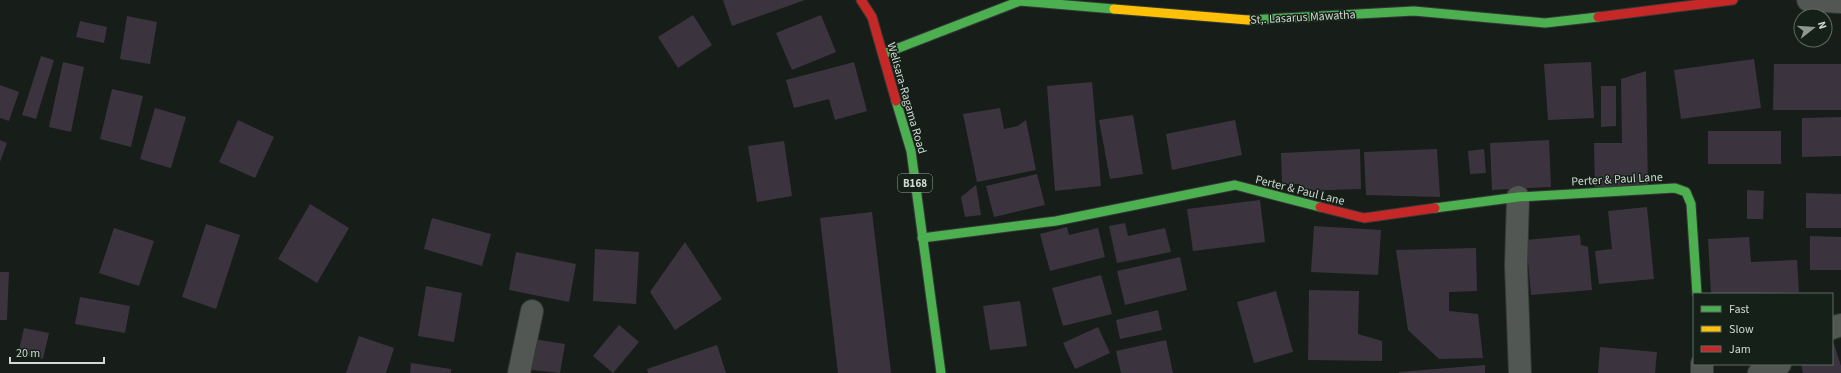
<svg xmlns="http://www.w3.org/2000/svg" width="1841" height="373" font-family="'Source Sans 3',sans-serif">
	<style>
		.building { fill: #3b343e }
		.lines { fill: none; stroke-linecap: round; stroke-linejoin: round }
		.street-casing { stroke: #343935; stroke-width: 24 }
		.fast-casing { stroke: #343935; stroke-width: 11 }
		.slow-casing { stroke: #343935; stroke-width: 11 }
		.jam-casing { stroke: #343935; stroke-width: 11 }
		.street { stroke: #525753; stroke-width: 22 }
		.fast { stroke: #4caf50; stroke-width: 9 }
		.slow { stroke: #ffc107; stroke-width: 9 }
		.jam { stroke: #c62828; stroke-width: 9 }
		.labels { text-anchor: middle; stroke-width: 3; stroke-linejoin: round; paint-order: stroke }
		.shield { fill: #142018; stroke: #98a29a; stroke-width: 1 }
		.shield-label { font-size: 11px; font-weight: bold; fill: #d0d9d2 }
		.street-label { font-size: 12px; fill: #d0d9d2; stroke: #142018 }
	</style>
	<rect width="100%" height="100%" fill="#171d19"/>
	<!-- building -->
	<g class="building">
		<path d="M723 0H805L732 26Z"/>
		<path d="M693 15 712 45 678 68 658 37Z"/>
		<path d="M821 15 836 52 792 70 776 33Z"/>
		<path d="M127 16 157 22 150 64 120 59Z"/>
		<path d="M80 21 107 27 104 43 76 37Z"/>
		<path d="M41 56 54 60 36 119 22 115Z"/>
		<path d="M1754 59 1761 108 1681 119 1674 70Z"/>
		<path d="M63 62 84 67 71 132 49 127Z"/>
		<path d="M854 62 867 111 835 120 829 99 794 108 786 80Z"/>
		<path d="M1591 62 1594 118 1548 120 1544 64Z"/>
		<path d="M1774 64H1841V110H1773Z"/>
		<path d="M1646 71 1648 190 1595 191 1594 143H1622L1621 79Z"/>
		<path d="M1092 82 1101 186 1055 191 1047 86Z"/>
		<path d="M0 85 19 92 9 121 0 118Z"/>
		<path d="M1601 86H1616V126L1601 127Z"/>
		<path d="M112 89 143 96 131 147 100 139Z"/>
		<path d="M155 108 186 117 171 168 140 159Z"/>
		<path d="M1000 108 1004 129 1018 126 1026 120 1036 170 977 182 963 114Z"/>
		<path d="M1133 115 1143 174 1110 179 1099 120Z"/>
		<path d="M1841 117V156L1802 157V118Z"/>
		<path d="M238 120 274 137 255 178 219 162Z"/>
		<path d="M1235 120 1242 155 1172 170 1166 134Z"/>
		<rect x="1708" y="131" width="73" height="33"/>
		<path d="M0 140 7 143 0 162Z"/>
		<path d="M1549 140 1551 187 1492 190 1490 143Z"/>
		<path d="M784 141 792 196 757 202 748 146Z"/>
		<path d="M1360 149 1361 189 1300 191V184H1282L1281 153Z"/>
		<path d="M1437 149 1440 197 1366 195 1364 152Z"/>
		<path d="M1484 149 1486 173 1470 174 1468 151Z"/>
		<path d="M1037 174 1045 205 994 217 986 186Z"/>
		<path d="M976 185 981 215 965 217 961 197Z"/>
		<path d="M1747 190 1764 191 1763 219H1747Z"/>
		<path d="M1806 193 1841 194V228H1806Z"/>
		<path d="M1260 200 1265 242 1193 251 1187 209Z"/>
		<path d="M310 204 349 228 317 283 278 259Z"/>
		<path d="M1647 207 1654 279 1599 284 1595 251 1612 249 1608 211Z"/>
		<path d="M872 212 891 373H838L820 218Z"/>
		<path d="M432 218 491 234 482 266 424 249Z"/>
		<path d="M1125 223 1128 236 1165 228 1171 252 1117 263 1109 226Z"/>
		<path d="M206 224 240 235 216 309 182 297Z"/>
		<path d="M1314 226 1381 230 1378 275 1311 272Z"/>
		<path d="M1067 227 1069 235 1098 228 1105 257 1050 271 1040 234Z"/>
		<path d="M114 228 154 241 139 286 99 273Z"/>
		<path d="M1580 235 1581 245 1588 247 1592 290 1531 295 1526 240Z"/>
		<path d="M1810 236 1841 237V270H1810Z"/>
		<path d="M1749 237 1751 262 1797 260 1799 292 1711 294 1708 239Z"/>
		<path d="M685 242 722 299 675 330 650 292Z"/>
		<path d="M1476 248 1477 291 1449 292V311L1478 314 1483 358 1439 359 1408 330 1396 250Z"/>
		<path d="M595 249 639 252 636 304 593 301Z"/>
		<path d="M516 252 576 264 569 302 509 290Z"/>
		<path d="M1180 257 1187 290 1125 305 1117 271Z"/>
		<path d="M0 272H9L7 320H0Z"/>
		<path d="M1101 275 1112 314 1063 326 1052 288Z"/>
		<path d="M426 286 462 293 454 342 418 336Z"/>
		<path d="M1309 290 1359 291 1358 334 1382 341V361L1308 360Z"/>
		<path d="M1276 291 1293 352 1254 363 1237 302Z"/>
		<path d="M80 297 130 306 125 333 75 324Z"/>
		<path d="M1020 301 1027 346 990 350 983 306Z"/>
		<path d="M1158 310 1162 330 1120 339 1116 320Z"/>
		<path d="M619 325 639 342 613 373 593 356Z"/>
		<path d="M1098 327 1110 353 1075 369 1063 343Z"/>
		<path d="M24 328 49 333 43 359 18 354Z"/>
		<path d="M359 336 394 348 386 373H346Z"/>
		<path d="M527 338 565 344 560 373 522 369Z"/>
		<path d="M1166 340 1173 373H1121L1116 351Z"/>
		<path d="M1832 344H1834L1841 366V373H1803L1801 364H1832Z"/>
		<path d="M717 345 726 373H648L647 369Z"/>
		<path d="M1600 347 1657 352 1655 373H1598Z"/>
		<path d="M411 363 451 369V373H410Z"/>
		<path d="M1485 365V373H1399V372Z"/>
	</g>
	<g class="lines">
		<!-- street casing -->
		<g class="street-casing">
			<g id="street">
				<path d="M1808 0 1841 2"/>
				<path d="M1518 197 1516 266 1520 373"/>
				<path d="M1832 328 1841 325"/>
				<path d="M1702 364V373"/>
				<path d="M519 373 532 311"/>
				<path d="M1759 373 1780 364"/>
			</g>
		</g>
		<!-- fast casing -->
		<g class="fast-casing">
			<g id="fast">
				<path d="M1248 20 1414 11 1545 23 1598 17"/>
				<path d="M883 54 1020 1 1114 9"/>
				<path d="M896 101 911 151 941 373"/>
				<path d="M1435 208 1518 197 1675 188 1686 192 1691 204 1697 294"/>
				<path d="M922 238 1056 221 1235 185 1320 207"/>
			</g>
		</g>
		<!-- slow casing -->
		<g class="slow-casing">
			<path id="slow" d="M1114 9 1248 20"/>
		</g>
		<!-- jam casing -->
		<g class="jam-casing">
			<g id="jam">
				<path d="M861 0 872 17 896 101"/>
				<path d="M1598 17 1733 0"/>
				<path d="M1320 207 1364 218 1435 208"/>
			</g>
		</g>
		<!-- street -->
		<use href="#street" class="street"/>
		<!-- fast -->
		<use href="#fast" class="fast"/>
		<!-- slow -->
		<use href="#slow" class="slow"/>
		<!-- jam -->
		<use href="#jam" class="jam"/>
	</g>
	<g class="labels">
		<!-- shield labels -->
		<rect class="shield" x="898" y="174" width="34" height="18" rx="3"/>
		<g class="shield-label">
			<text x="915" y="187">B168</text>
		</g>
		<!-- street labels -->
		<g class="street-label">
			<text transform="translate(1303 17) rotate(-3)" y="4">St,. Lasarus Mawatha</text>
			<text transform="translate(907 98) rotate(74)" y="4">Welisara-Ragama Road</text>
			<text transform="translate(1617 179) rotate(-3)" y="4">Perter &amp; Paul Lane</text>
			<text transform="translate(1300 190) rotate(14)" y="4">Perter &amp; Paul Lane</text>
		</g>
	</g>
	<!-- legend -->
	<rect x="1693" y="293" width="140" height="72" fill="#142018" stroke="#5f6a62"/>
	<rect x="1701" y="306" width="20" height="6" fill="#4caf50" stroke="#5f6a62"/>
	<text x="1729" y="313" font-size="12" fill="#d0d9d2">Fast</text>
	<rect x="1701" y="326" width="20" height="6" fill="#ffc107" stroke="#5f6a62"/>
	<text x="1729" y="333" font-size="12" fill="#d0d9d2">Slow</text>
	<rect x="1701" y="346" width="20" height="6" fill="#c62828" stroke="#5f6a62"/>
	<text x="1729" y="353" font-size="12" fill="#d0d9d2">Jam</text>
	<!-- north arrow -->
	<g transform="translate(1813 28) rotate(73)"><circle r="19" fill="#142018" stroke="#5f6a62"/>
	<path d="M0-3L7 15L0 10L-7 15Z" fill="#8f9791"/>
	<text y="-6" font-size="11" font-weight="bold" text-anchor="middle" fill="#d0d9d2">N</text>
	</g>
	<!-- scale -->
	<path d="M10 357v6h94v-6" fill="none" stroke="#d0d9d2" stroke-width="2"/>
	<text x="16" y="357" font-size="12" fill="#d0d9d2" stroke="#142018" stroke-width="3" paint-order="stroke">20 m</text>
</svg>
